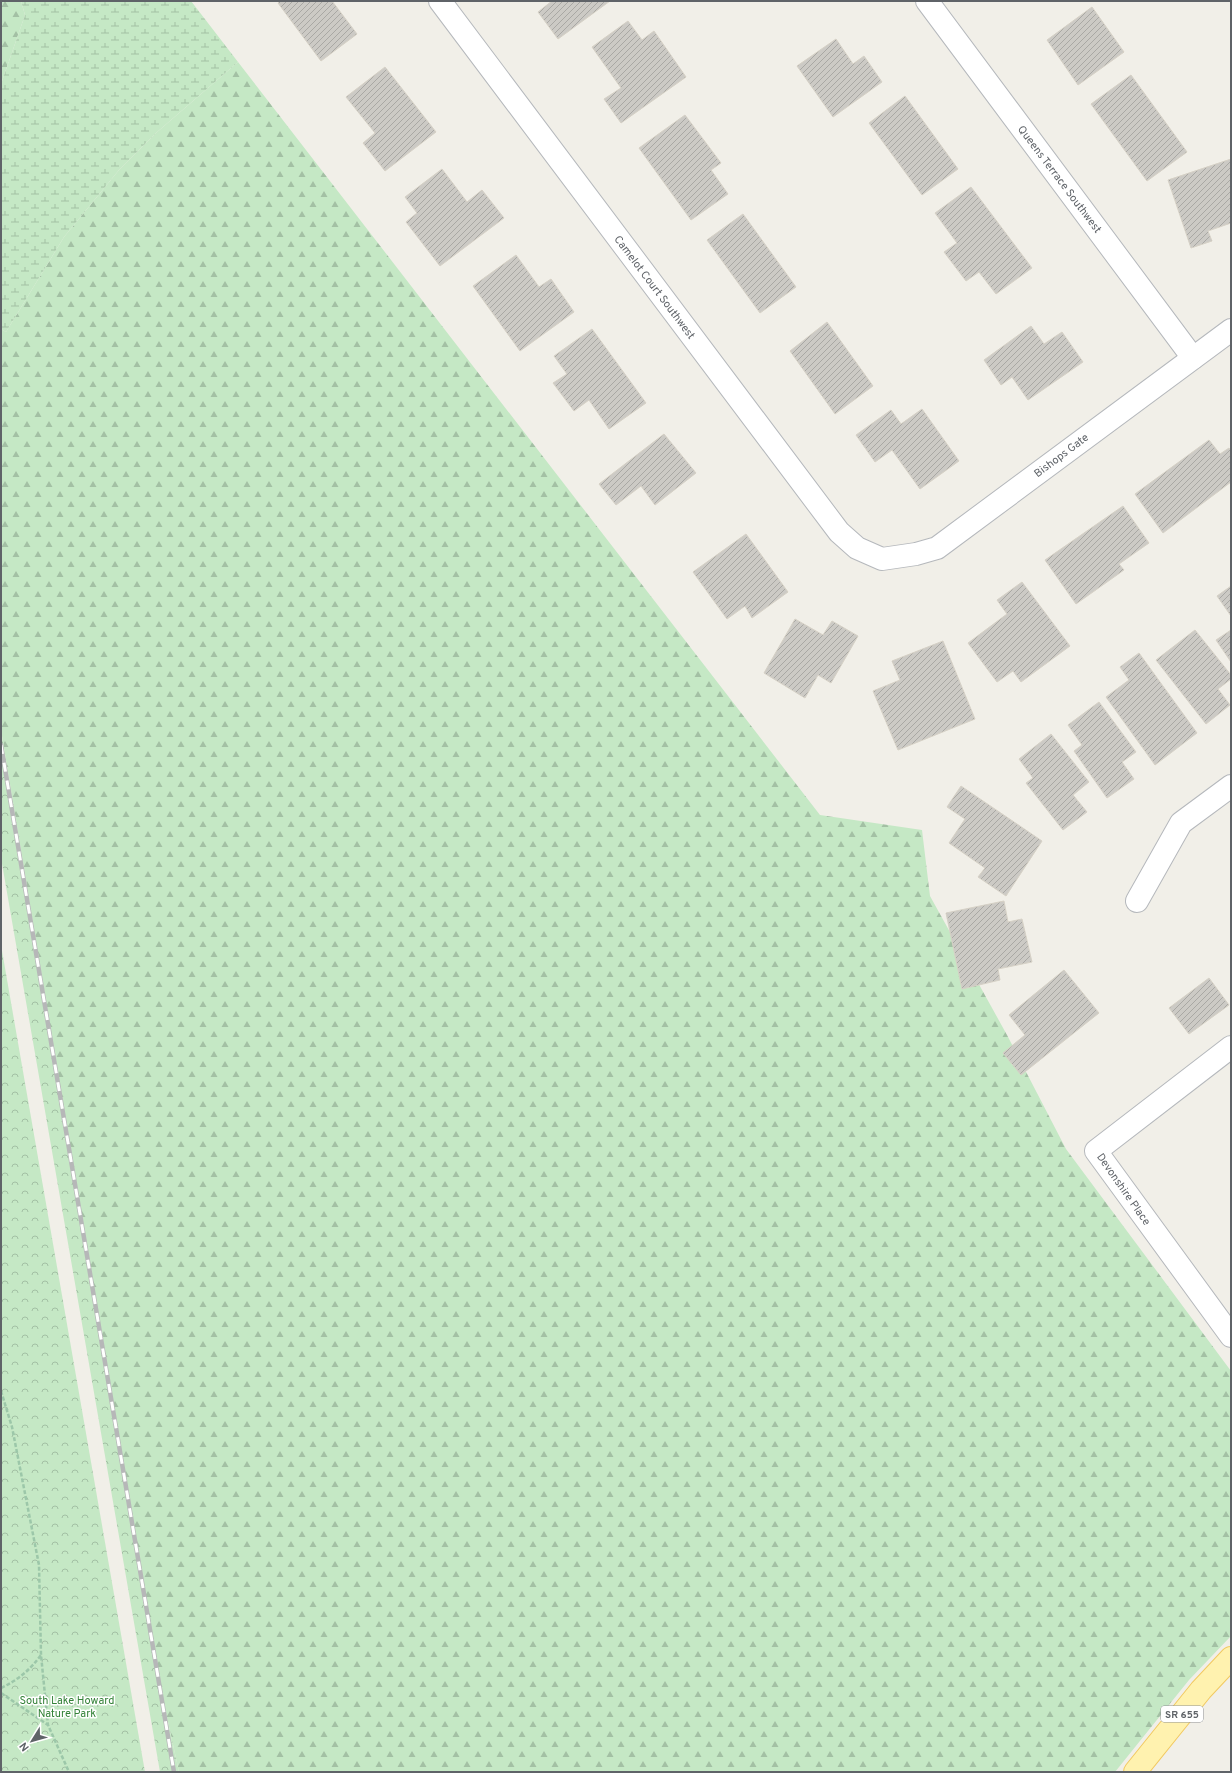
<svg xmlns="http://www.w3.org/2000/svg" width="1232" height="1773" font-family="Overpass,sans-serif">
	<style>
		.forest { fill: url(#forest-firs) }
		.wetland { fill: url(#wetland-marsh) }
		.park { fill: url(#park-crowns) }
		.building { fill: url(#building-hatch); stroke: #d6d1c6 }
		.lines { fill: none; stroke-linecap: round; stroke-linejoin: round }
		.minor-casing { stroke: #b5b8bc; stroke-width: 24 }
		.major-casing { stroke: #f2c960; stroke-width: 24 }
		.path { stroke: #9cc7a9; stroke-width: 2.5; stroke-dasharray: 4 2; stroke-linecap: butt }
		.minor { stroke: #fff; stroke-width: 22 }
		.major { stroke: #fff2af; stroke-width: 22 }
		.rail-casing { stroke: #b6b7b8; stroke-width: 4.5 }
		.rail { stroke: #fff; stroke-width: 3; stroke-dasharray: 9; stroke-linecap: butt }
		.labels { text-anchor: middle; stroke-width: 3; stroke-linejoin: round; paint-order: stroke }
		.shield { fill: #fff; stroke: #8f9295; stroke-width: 1 }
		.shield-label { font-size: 10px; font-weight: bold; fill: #5f6368 }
		.street-label { font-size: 11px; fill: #5f6368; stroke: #fff }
		.park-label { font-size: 11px; fill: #348238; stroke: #fff }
	</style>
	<defs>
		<pattern id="forest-firs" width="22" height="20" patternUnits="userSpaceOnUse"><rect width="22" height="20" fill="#c5e8c5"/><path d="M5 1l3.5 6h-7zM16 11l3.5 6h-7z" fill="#a3c0a4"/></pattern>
		<pattern id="wetland-marsh" width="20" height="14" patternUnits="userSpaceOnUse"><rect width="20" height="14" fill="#c5e8c5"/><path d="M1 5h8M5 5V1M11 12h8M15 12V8" fill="none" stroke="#a3c0a4"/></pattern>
		<pattern id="park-crowns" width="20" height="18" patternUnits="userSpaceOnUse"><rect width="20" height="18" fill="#c5e8c5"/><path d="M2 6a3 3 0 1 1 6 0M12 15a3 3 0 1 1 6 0" fill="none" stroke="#a3c0a4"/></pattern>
		<pattern id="building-hatch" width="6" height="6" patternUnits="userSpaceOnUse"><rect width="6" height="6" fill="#cccac5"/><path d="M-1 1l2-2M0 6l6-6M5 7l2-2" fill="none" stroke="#a9a8a4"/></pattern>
	</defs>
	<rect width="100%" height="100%" fill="#f1efe8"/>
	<!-- forest -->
	<g class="forest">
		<path d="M1 1H21L25 15 1 84Z"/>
		<path d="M238 62 820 815 922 830 930 896 1007 1035 1066 1149 1231 1371V1636L1189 1680 1115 1772H179L158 1676 1 730V329L6 332 64 237 119 170 156 133Z"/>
	</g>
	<!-- wetland -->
	<path class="wetland" d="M21 1H191L238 62 156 133 119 170 64 237 6 332 1 329V84L25 15Z"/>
	<!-- park -->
	<g class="park">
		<path d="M1 730 158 1676 179 1772H160L1 858Z"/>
		<path d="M1 945 145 1772H1Z"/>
	</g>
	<!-- building -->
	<g class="building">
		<path d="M280 1H332L357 34 321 61 278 3Z"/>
		<path d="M552 1H610L558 39 538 12Z"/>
		<path d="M1092 7 1124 52 1078 85 1047 40Z"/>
		<path d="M628 21 642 40 654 31 686 77 621 123 604 99 621 88 592 47Z"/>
		<path d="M836 39 853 64 864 56 882 82 833 117 797 66Z"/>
		<path d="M385 67 436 132 385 171 363 143 375 133 346 97Z"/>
		<path d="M1131 75 1187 152 1147 181 1091 104Z"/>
		<path d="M905 96 958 169 922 195 869 123Z"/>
		<path d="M685 115 721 163 711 170 728 194 691 220 639 148Z"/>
		<path d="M1231 159V223L1208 231 1212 241 1191 248 1168 180Z"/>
		<path d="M442 169 467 202 482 190 504 218 440 266 406 222 417 213 405 197Z"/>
		<path d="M971 187 1032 268 996 294 979 272 966 281 944 252 957 243 935 213Z"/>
		<path d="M743 214 796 287 760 313 707 240Z"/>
		<path d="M516 255 539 287 551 279 574 312 520 351 473 286Z"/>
		<path d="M827 322 873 386 835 414 790 351Z"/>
		<path d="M1031 326 1044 344 1062 332 1083 362 1028 400 1012 377 1001 385 984 360Z"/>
		<path d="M592 329 646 403 609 429 589 400 574 411 553 383 567 374 554 356Z"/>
		<path d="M922 409 959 461 920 489 892 450 875 462 856 435 891 410 901 424Z"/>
		<path d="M664 434 696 473 655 505 641 486 616 505 599 484Z"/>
		<path d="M1209 440 1220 454 1229 448 1231 451V482L1163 533 1135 494Z"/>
		<path d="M1123 506 1149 543 1119 564 1124 570 1076 604 1045 560Z"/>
		<path d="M746 534 788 592 752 618 745 606 727 619 693 572Z"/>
		<path d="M1022 582 1070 646 1021 682 1013 671 997 682 968 643 1007 614 997 600Z"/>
		<path d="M1231 586V616L1217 596Z"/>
		<path d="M795 619 823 635 832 621 858 636 831 683 818 675 805 698 764 673Z"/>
		<path d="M1195 630 1231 675V679L1218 689 1230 705 1206 724 1156 660Z"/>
		<path d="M1231 630V662L1216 640Z"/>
		<path d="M943 641 975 719 898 750 873 691 900 680 892 661Z"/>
		<path d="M1139 653 1197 733 1155 765 1106 697 1129 680 1120 667Z"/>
		<path d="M1099 702 1136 752 1122 762 1134 779 1107 798 1074 751 1082 745 1068 725Z"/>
		<path d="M1051 734 1089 782 1073 795 1087 812 1063 830 1026 783 1033 778 1019 759Z"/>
		<path d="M961 786 1042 841 1006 896 978 877 985 868 949 843 965 819 947 807Z"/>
		<path d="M1004 901 1008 922 1022 919 1032 962 998 969 1000 980 962 989 946 913Z"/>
		<path d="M1064 970 1099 1013 1021 1075 1003 1053 1025 1035 1009 1015Z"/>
		<path d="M1209 978 1229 1005 1189 1034 1169 1008Z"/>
	</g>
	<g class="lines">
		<!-- minor casing -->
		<g class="minor-casing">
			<g id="minor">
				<path d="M440 1 839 532 857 548 882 559 916 554 937 548 1231 330"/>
				<path d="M927 1 1193 358"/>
				<path d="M1137 901 1181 823 1231 786"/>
				<path d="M1231 1047 1096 1151 1231 1336"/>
			</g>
		</g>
		<!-- major casing -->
		<g class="major-casing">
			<path id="major" d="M1135 1772 1201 1690 1231 1658"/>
		</g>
		<!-- path -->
		<g class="path">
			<path d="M1 1391 12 1427 39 1565 41 1655 48 1725 69 1772"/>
			<path d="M1 1688C18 1680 30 1670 41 1655"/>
			<path d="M1 1693 48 1725"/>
		</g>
		<!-- minor -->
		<use href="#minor" class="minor"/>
		<!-- major -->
		<use href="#major" class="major"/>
		<!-- rail casing -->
		<g class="rail-casing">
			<path id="rail" d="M1 745 174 1772"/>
		</g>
		<!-- rail -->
		<use href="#rail" class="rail"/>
	</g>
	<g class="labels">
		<!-- shield labels -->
		<rect class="shield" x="1161" y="1706" width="42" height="16" rx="3"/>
		<g class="shield-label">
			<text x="1182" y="1718">SR 655</text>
		</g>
		<!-- street labels -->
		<g class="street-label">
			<text transform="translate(1060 179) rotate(53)" y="4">Queens Terrace Southwest</text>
			<text transform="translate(655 287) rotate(53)" y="4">Camelot Court Southwest</text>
			<text transform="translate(1061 455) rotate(-37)" y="4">Bishops Gate</text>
			<text transform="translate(1124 1189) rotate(55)" y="4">Devonshire Place</text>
		</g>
		<!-- park labels -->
		<g class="park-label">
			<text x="67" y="1704">South Lake Howard<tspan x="67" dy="13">Nature Park</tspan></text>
		</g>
	</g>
	<!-- border -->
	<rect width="1232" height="1773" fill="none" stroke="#5f6368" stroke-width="4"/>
	<!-- north arrow -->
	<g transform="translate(32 1741) rotate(233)" stroke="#ffffff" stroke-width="3" paint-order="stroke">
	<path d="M0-3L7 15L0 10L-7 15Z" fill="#5f6368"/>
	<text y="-6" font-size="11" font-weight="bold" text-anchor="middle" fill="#5f6368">N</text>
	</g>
</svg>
